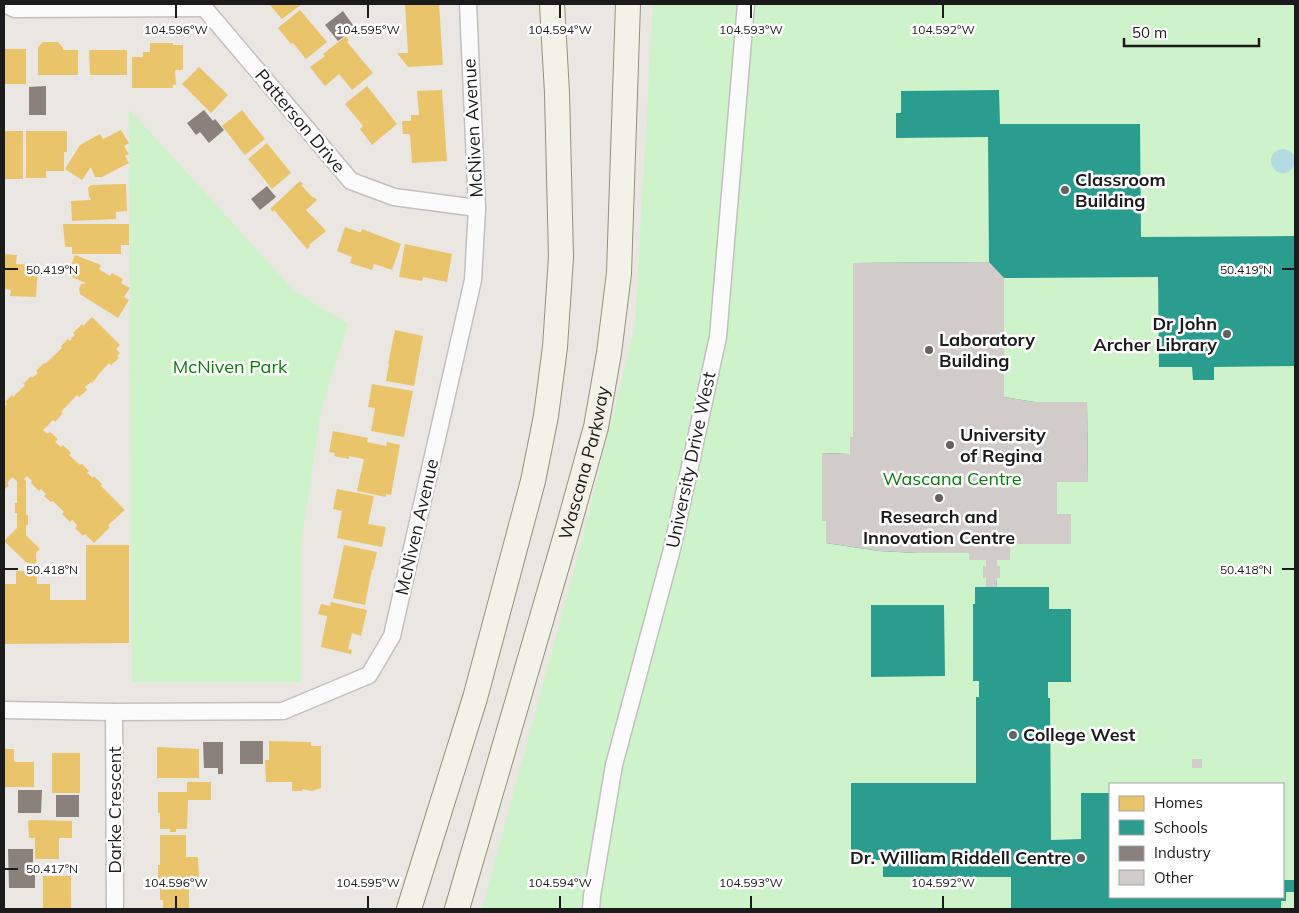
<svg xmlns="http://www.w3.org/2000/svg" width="1299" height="913" font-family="Mulish,sans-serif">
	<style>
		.park { fill: #cef3ca; fill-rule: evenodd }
		.water { fill: #b3dae0 }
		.homes { fill: #e9c46a }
		.schools { fill: #2a9d8f }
		.industry { fill: #8a817c }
		.building { fill: #d1ccc9 }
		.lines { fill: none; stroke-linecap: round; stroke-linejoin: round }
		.minor-casing { stroke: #c2c1bf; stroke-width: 19 }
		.secondary-casing { stroke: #94927b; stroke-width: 26 }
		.minor { stroke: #fcfbfb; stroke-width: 16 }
		.secondary { stroke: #f2f2e8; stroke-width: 24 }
		.ticks { fill: none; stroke: #1b1b1b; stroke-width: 2 }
		.poi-dot { fill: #636261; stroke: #fff; stroke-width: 2 }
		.labels { text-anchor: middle; stroke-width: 5; stroke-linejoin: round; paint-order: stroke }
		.street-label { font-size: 18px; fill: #1b1b1b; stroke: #fff }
		.poi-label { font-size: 18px; font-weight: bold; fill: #1b1b1b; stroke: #fff; text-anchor: start }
		.park-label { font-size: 18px; fill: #047e04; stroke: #fff }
		.ticks-label { font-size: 12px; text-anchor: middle; fill: #1b1b1b; stroke: #fff; stroke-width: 5; stroke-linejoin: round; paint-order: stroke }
	</style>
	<rect width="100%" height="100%" fill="#eae6e2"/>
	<!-- park -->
	<g class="park">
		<path d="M653 4H1295V909H482L576 563 635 326ZM1110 784H1283V897H1110Z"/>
		<path d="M129 109 294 291 348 324 321 410 301 543V682H132Z"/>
	</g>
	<!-- water -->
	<circle class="water" cx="1283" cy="161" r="12"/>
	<!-- homes -->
	<g class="homes">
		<path d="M269 4H302L282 19Z"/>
		<path d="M405 4H439L443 65 408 67 397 53H408Z"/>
		<path d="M300 10 327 42 306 59 293 43 291 44 278 28Z"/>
		<path d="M346 36 349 40 347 42 373 73 352 90 339 74 325 86 310 67 325 56 323 54Z"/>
		<path d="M43 42H58L63 48V50H78V75H38V47Z"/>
		<path d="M150 43H173V45H183V70H175L176 85H173V88H132V57H143V52H150Z"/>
		<rect x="4" y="49" width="22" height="35"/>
		<path d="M89 50H127V75H90Z"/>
		<path d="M199 67 228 95 211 113 182 84Z"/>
		<path d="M367 86 397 124 372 145 360 129 363 126 345 104Z"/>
		<path d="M442 90 447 161 412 163 410 134H403L402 121H411V115H419L417 91Z"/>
		<path d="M242 110 265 139 245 155 222 126Z"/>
		<path d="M121 130 129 143 124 146 129 154 125 156 129 163 102 177H95L91 167 82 180 65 169 80 145 100 134 103 139Z"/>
		<rect x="4" y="131" width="19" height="48"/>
		<path d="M26 131H67V152H64V171H46V178H26Z"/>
		<path d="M267 143 291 173 272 189 248 159Z"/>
		<path d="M300 181 303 184 301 185 313 198 314 197 317 200 306 210 326 231 309 245 310 247 307 249 274 210 273 212 270 209Z"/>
		<path d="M126 184 127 211 116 212V219L72 221 71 201 91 200 89 196 88 188 91 185Z"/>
		<path d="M63 224H129V245H121V254H72V247H65Z"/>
		<path d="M345 227 359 232H361L362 229 401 244 392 270 374 264 372 270 350 263 352 257 337 251Z"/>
		<path d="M405 244 452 254 447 282 423 277 422 281 399 277Z"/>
		<path d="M4 254 17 255 16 264 38 265 36 297 10 296 11 290 4 289Z"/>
		<path d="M75 255 101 265 99 269 110 276 112 273 123 279 121 283 130 288 124 297 129 300 118 318 80 294 79 289 81 284 86 283 67 275Z"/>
		<path d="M92 317 120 345 116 349 120 353 117 356 119 358 111 365 109 363 98 375V376L92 383 91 382 85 387 87 390 79 397 77 395 61 412 63 413 62 414 55 422 53 420 43 430 47 434 50 432 58 439 55 442 61 447 63 445 71 453 69 455 80 465 82 464 89 471 87 473 93 478 94 476 102 484 101 486 125 510 108 525 110 527 94 543 85 534 83 536 75 528 77 525 72 520 70 522 62 514 64 512 53 501 51 502 44 496 46 494 41 489 39 491 31 483 32 481 27 476 24 479 26 481V515H28V525H26V535L40 549 36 553 37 584H50V600H86V545H129V643L4 644V584H16V571H28V562L27 563 4 541 17 528V513H15V503H17V481L12 477 7 483 9 485 4 490V411L5 410 4 406 7 404 5 402 12 395 13 397 25 385 23 384 31 376 32 378 38 373 36 371 44 363 45 364 62 348 61 346 68 339 70 341 72 339 71 338 75 335 73 333 82 324 83 326Z"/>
		<path d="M395 330 423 336 414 386 386 381 389 364H388Z"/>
		<path d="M372 384 413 391 404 437 371 431 375 408 368 407Z"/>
		<path d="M333 431 368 438 367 442 386 446 387 442 400 445 391 495 386 494V497L357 491 364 459 349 456V459L334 456 335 453 329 452Z"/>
		<path d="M337 489 374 496 368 524 386 527 382 547 337 538 342 511 333 509Z"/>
		<path d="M344 545 377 552 373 570 372 569 365 605 333 598Z"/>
		<path d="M975 587H1049L1050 682H1048V698H1050L1051 877H1020V859L851 860V799H970V823H869V840H977L976 697H979V681H976Z"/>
		<path d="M331 602 367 610 361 636 352 633 348 649 352 650 351 654 321 647 327 616 318 614 321 604 330 606Z"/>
		<path d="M269 741 311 742V746H321V788L312 791 302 789V791H292V782H266L265 760H269Z"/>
		<path d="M157 747 199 749V778H157Z"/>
		<path d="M4 749H14V762H34V787H4Z"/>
		<rect x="52" y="753" width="28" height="40"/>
		<path d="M187 782H211V800H188L187 829H176V832H170V829H160V813H158V792H187Z"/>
		<path d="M30 820 72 821V838H59V859H35V838H29V837L28 821Z"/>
		<path d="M160 835H186V857H198L199 881H158V865H160Z"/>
		<rect x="43" y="876" width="28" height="33"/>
		<path d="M160 883H189V909H163V900H160Z"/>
	</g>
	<!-- schools -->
	<g class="schools">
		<path d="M999 90 1000 124H1140L1141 237 1295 236V366L1214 367V380H1193L1192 367H1159L1158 277 1004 278V397L1035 402H1087L1088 482H1057V514H1071V544H1010V560H997V566H1000V578H996L997 587H1049V609H1071V682H1048V698H1050L1051 840 1081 839V793H1110V897H1283V880H1295V892H1286V901H1281V909H1011V877H883V860H851V783H976V697H979V681H973V604H975V587H986V578H983V566H986V560H969V553H916L879 551 826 543V521H822V453L850 454V437H853V263L989 262 988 137 896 138V113H901V91Z"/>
		<path d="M871 605H944L945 676 871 677Z"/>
	</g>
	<!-- industry -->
	<g class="industry">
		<path d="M343 11 355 28 338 41 325 25Z"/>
		<path d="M46 86V115H29V87Z"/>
		<path d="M204 110 213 121 215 119 224 130 209 143 200 132 196 135 187 123Z"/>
		<path d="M267 186 276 197 260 210 251 199Z"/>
		<rect x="240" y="741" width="23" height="23"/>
		<path d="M203 742H223V774H218V768H204Z"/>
		<path d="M18 790H42L41 813H18Z"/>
		<rect x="56" y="795" width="23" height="22"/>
		<path d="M8 849H33V868H35V888H9Z"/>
	</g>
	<!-- building -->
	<g class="building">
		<path d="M989 262 1004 278V397L1035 402H1087L1088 482H1057V514H1071V544H1010V560H997V566H1000V578H996L997 587H986V578H983V566H986V560H969V553H916L879 551 826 543V521H822V453L850 454V437H853V263Z"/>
		<rect x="1192" y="759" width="10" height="9"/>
	</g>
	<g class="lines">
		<!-- minor casing -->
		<g class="minor-casing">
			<g id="minor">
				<path d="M4 4 15 9 204 8"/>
				<path d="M201 4 351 181 394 197 477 208"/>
				<path d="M4 710 114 712 283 711 369 675 392 636 473 280 477 208 468 4"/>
				<path d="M114 712 115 909"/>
				<path d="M591 909 592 896 614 765 672 549 718 337 746 4"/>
			</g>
		</g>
		<!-- secondary casing -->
		<g class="secondary-casing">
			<g id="secondary">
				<path d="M409 909 475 698 533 481 546 416 555 347 561 257 557 93 552 4"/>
				<path id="s1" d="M457 909 568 528 596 427 609 353 619 273 628 4"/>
			</g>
		</g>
		<!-- minor -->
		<use href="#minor" class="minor"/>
		<!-- secondary -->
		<use href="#secondary" class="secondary"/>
	</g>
	<!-- ticks -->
	<path class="ticks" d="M176 5V18M368 5V18M560 5V18M751 5V18M943 5V18M5 269H18M1282 269H1294M5 569H18M1282 569H1294M5 869H18M176 896V908M368 896V908M560 896V908M751 896V908M943 896V908"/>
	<!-- markers -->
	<g class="poi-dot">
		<circle cx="1065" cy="190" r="5"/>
		<circle cx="1227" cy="334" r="5"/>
		<circle cx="929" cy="350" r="5"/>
		<circle cx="950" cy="445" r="5"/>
		<circle cx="939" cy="498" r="5"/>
		<circle cx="1013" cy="735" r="5"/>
		<circle cx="1081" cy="858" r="5"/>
	</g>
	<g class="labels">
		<!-- street labels -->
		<g class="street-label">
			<text transform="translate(300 121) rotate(50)" y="6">Patterson Drive</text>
			<text transform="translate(473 128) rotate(-93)" y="6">McNiven Avenue</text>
			<text transform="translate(691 460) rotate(-78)" y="6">University Drive West</text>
			<text dy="6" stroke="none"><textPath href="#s1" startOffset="464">Wascana Parkway</textPath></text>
			<text transform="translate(417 527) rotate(-77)" y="6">McNiven Avenue</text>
			<text transform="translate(115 810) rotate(-90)" y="6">Darke Crescent</text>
		</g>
		<!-- poi labels -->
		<g class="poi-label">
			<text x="1075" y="186">Classroom<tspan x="1075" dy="21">Building</tspan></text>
			<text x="1217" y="330" text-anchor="end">Dr John<tspan x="1217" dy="21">Archer Library</tspan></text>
			<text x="939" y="346">Laboratory<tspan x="939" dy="21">Building</tspan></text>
			<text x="960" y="441">University<tspan x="960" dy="21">of Regina</tspan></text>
			<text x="939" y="523" text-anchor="middle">Research and<tspan x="939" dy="21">Innovation Centre</tspan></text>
			<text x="1023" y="741">College West</text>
			<text x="1071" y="864" text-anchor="end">Dr. William Riddell Centre</text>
		</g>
		<!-- park labels -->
		<g class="park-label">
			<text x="230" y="373">McNiven Park</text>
			<text x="952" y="485">Wascana Centre</text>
		</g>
	</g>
	<g class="ticks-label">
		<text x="176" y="34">104.596°W</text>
		<text x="368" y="34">104.595°W</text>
		<text x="560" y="34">104.594°W</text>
		<text x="751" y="34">104.593°W</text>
		<text x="943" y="34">104.592°W</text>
		<text x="52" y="274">50.419°N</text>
		<text x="1246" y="274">50.419°N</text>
		<text x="52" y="574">50.418°N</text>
		<text x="1246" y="574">50.418°N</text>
		<text x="52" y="873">50.417°N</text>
		<text x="176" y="887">104.596°W</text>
		<text x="368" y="887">104.595°W</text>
		<text x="560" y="887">104.594°W</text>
		<text x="751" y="887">104.593°W</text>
		<text x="943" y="887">104.592°W</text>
	</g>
	<!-- border -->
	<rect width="1299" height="913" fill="none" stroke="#1b1b1b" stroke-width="10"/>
	<!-- legend -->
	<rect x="1109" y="783" width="175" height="115" fill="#ffffff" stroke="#a4a4a4"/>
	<rect x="1119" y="796" width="25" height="15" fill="#e9c46a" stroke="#a4a4a4"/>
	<text x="1154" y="808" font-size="15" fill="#1b1b1b">Homes</text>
	<rect x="1119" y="820" width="25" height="15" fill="#2a9d8f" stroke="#a4a4a4"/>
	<text x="1154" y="833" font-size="15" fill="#1b1b1b">Schools</text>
	<rect x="1119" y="846" width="25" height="15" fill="#8a817c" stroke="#a4a4a4"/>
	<text x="1154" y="858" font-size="15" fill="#1b1b1b">Industry</text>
	<rect x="1119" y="870" width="25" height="15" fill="#d1ccc9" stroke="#a4a4a4"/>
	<text x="1154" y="883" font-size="15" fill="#1b1b1b">Other</text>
	<!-- scale -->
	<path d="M1124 38v8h135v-8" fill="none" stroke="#1b1b1b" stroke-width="2.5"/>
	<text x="1132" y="38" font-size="15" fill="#1b1b1b" stroke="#ffffff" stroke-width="4" paint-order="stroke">50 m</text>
</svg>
